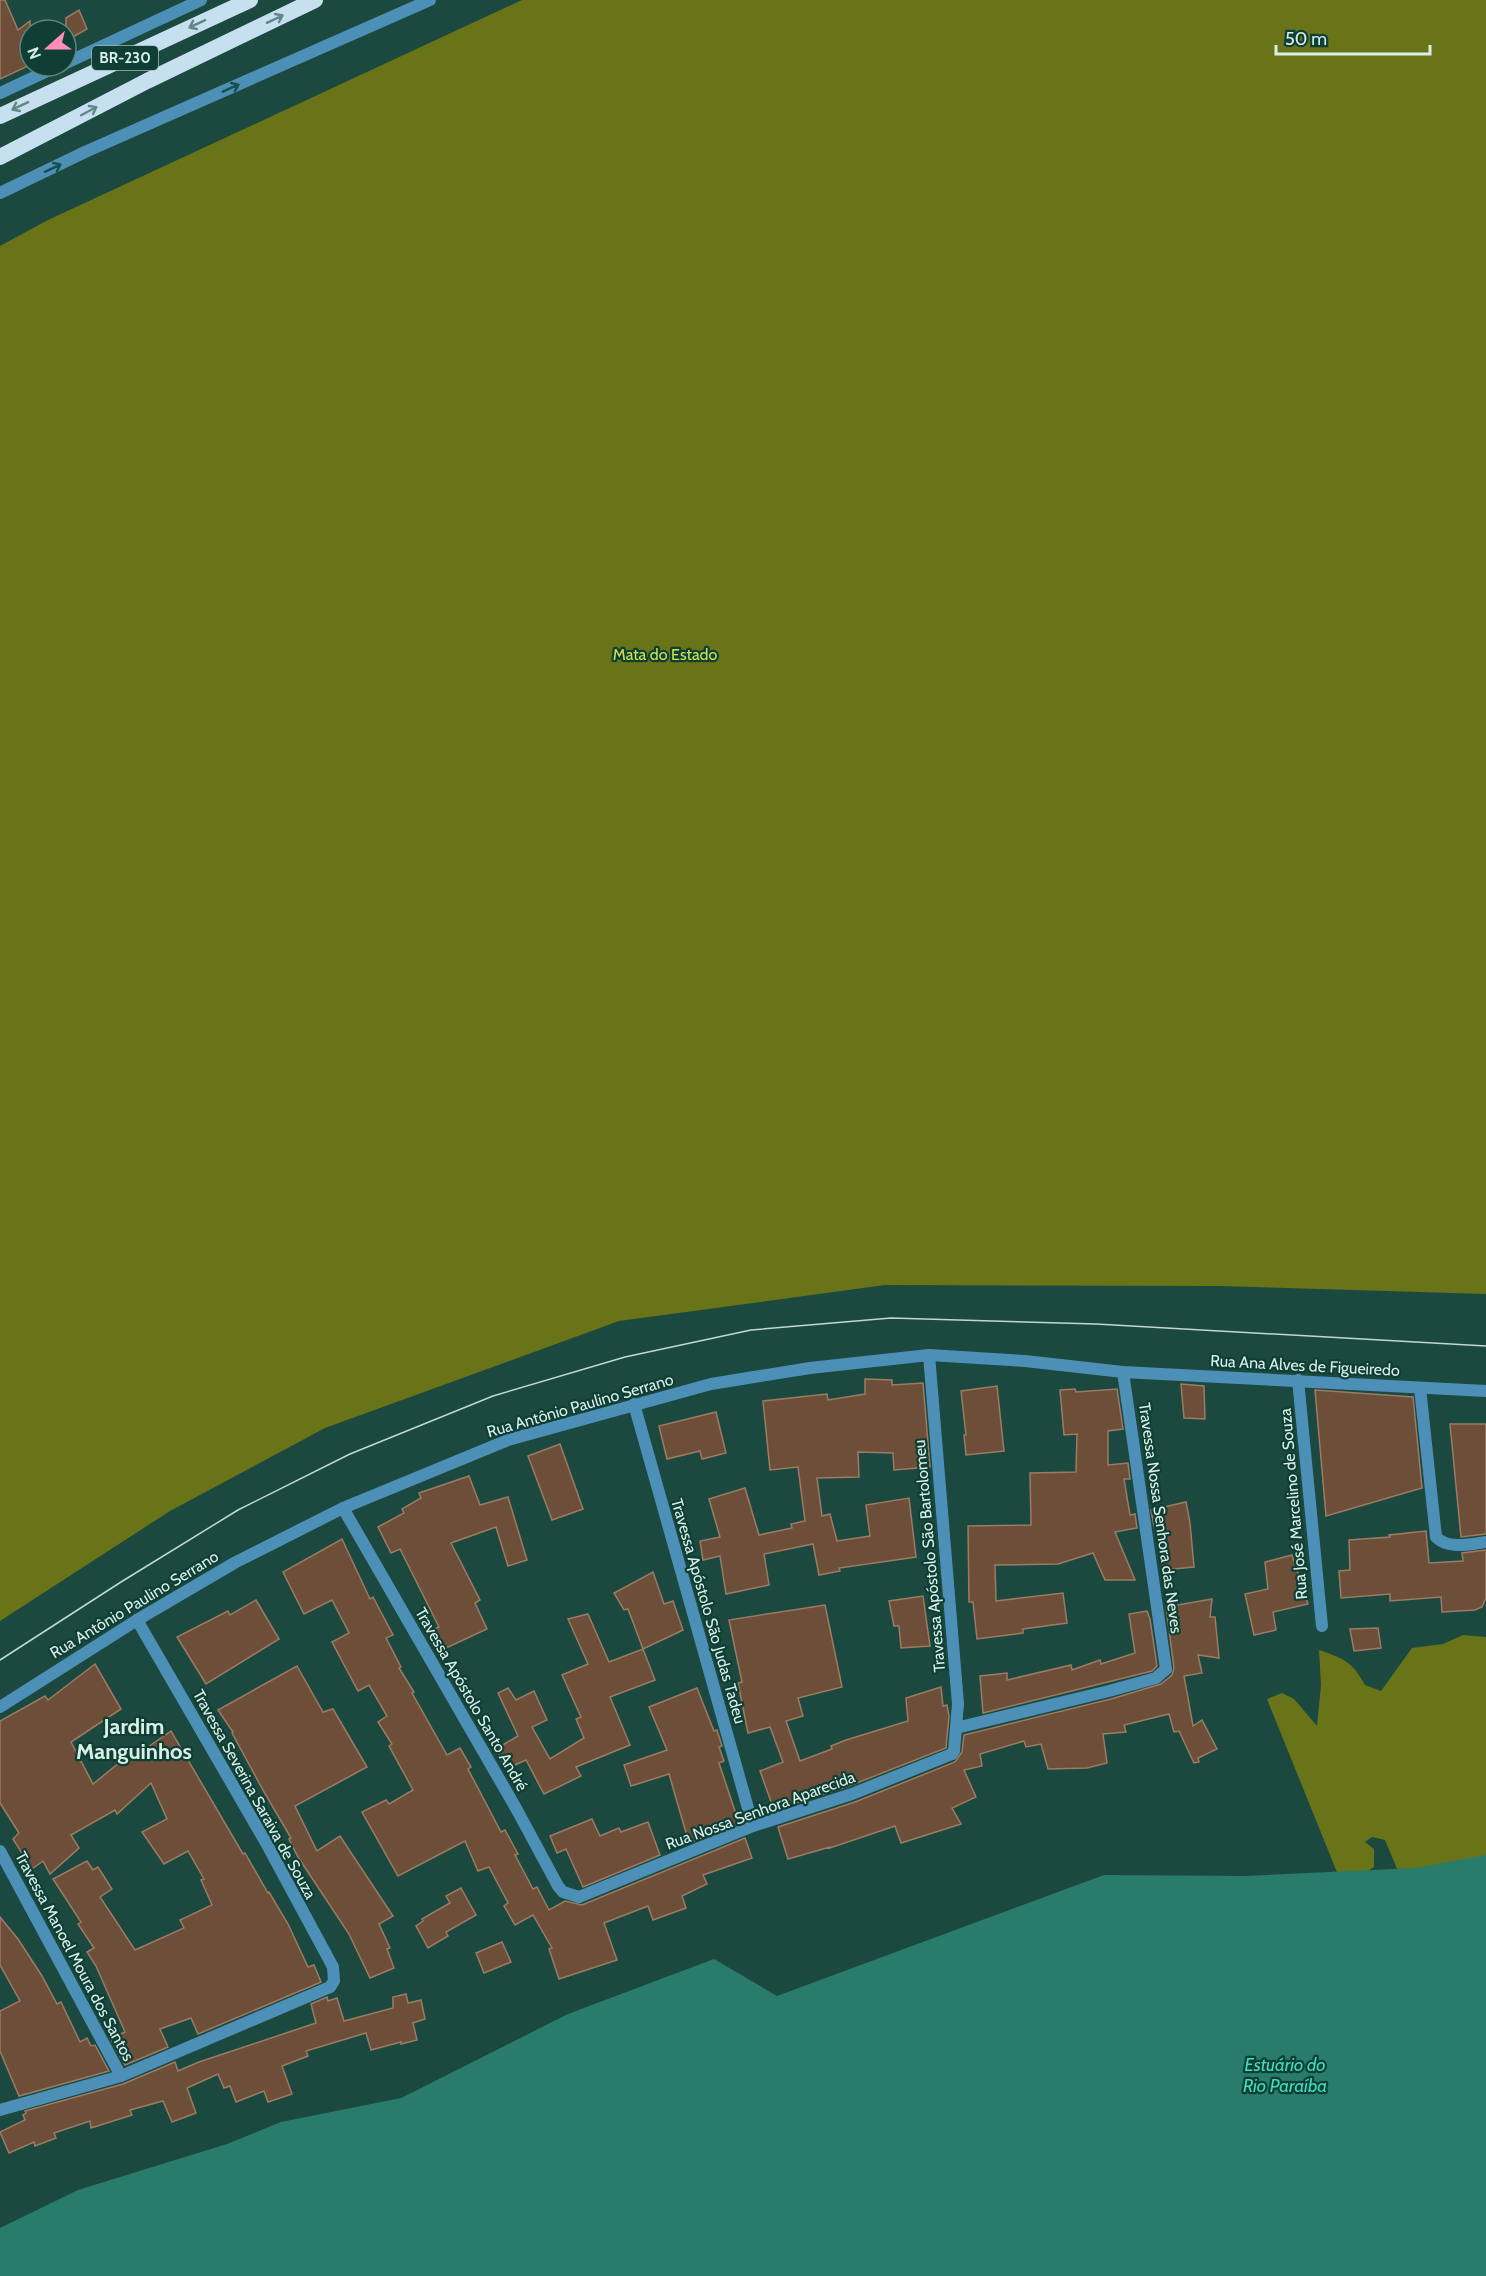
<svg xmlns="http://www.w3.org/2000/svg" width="1486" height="2276" font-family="Cabin,sans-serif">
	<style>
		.forest { fill: #697419 }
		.water { fill: #297c6b }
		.building { fill: #6d4e39; stroke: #9c7b64; stroke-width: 1.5 }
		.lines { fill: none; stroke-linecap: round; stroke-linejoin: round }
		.service { stroke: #4d90b7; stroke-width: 12 }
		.minor { stroke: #4d90b7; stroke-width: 12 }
		.trunk { stroke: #c7e0f0; stroke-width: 16 }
		.tram { stroke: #bfd9d1; stroke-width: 1.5 }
		.oneway { stroke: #628789 }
		.oneway2 { stroke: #1b4e4f }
		.labels { text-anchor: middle; stroke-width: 4.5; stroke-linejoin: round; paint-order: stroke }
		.shield { fill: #0f3e35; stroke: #9cbab2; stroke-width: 1.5 }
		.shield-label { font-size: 15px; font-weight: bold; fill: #d8efe8 }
		.park-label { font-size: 16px; fill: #cfe24e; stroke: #0f3e35 }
		.street-label { font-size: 16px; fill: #d8efe8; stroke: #0f3e35 }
		.water-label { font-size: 18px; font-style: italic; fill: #3fddbe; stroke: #0f3e35 }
		.district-label { font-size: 22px; font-weight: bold; fill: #d8efe8; stroke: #0f3e35 }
	</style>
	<rect width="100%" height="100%" fill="#1c493f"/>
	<!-- forest -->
	<g class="forest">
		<path d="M522 0H1486V1294L1218 1286 885 1285 619 1321 325 1428 170 1511 0 1621V246L48 220Z"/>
		<path d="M1463 1635 1486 1637V1917L1403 1883 1385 1840 1372 1837 1365 1842 1374 1849V1867L1360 1876 1347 1897 1267 1699 1282 1693 1294 1699 1317 1726 1321 1685 1319 1650C1344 1659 1352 1661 1365 1685L1381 1691 1412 1648 1443 1644Z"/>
	</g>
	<!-- water -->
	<path class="water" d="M1486 1855V2276H0V2228L78 2190 227 2144 281 2122 401 2098 568 2014 714 1959 777 1996 1104 1875 1245 1876 1415 1868Z"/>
	<!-- building -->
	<g class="building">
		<path d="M0 0H5L18 30 30 21V65L0 79Z"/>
		<path d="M79 10 87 29 66 41V18Z"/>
		<path d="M865 1379 892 1380V1385L923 1383 930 1467 894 1470 893 1453 858 1452 859 1477 817 1478 822 1516 830 1514 837 1541 870 1536 866 1505 909 1498 916 1557 839 1568 840 1571 819 1575 813 1544 764 1554 769 1585 726 1594 720 1556 703 1560 700 1541 720 1537 709 1499 745 1488 759 1535 792 1528 791 1524 805 1521 798 1467 770 1470 763 1401 827 1394 828 1400 865 1394Z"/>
		<path d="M1181 1384 1204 1386 1205 1419 1184 1418Z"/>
		<path d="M997 1386 1004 1451 966 1455 964 1435H966L961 1391Z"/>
		<path d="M1075 1389 1076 1392 1117 1389 1123 1429 1108 1431V1465L1128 1463 1130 1479H1124L1130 1515 1135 1514 1137 1528 1115 1532 1135 1580H1105L1093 1553 1058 1564 995 1565 996 1601 1063 1593 1067 1623 1023 1629V1633L977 1639 973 1602H969L968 1526 1031 1525 1030 1473 1076 1472 1077 1434 1064 1435 1060 1390Z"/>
		<path d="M1315 1390 1413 1397 1422 1488 1326 1516Z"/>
		<path d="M716 1412 726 1453 702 1459 700 1451 667 1459 659 1426Z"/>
		<path d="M1450 1424H1486V1534L1461 1537Z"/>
		<path d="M560 1444 583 1509 552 1520 528 1456Z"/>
		<path d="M469 1476 480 1505 508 1497 527 1560 508 1566 496 1527 451 1543 480 1600 475 1603 487 1629 444 1649 434 1629 439 1627 400 1549 391 1553 378 1527 404 1513 402 1509 421 1498 419 1493Z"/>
		<path d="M1186 1502 1190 1523 1194 1567 1163 1570 1160 1525 1154 1526 1151 1510Z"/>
		<path d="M1426 1531 1429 1563 1463 1561 1462 1553 1486 1550V1598L1482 1607 1475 1610 1442 1612 1441 1597 1390 1601V1594L1341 1598 1339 1571 1350 1570 1349 1540 1390 1537 1389 1535Z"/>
		<path d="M342 1539 370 1599 373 1597 393 1635 386 1638 401 1667 399 1668 414 1692 412 1693 447 1755 460 1748 471 1767 468 1769 501 1832 505 1830 518 1854 515 1855 533 1889 537 1887 549 1910 565 1901 582 1905 745 1838 752 1858 703 1875 707 1884 682 1896 686 1908 653 1920 648 1906 604 1923 617 1960 559 1979 549 1949 552 1948 533 1915 515 1925 504 1906 508 1903 489 1867 478 1871 465 1841 398 1876 362 1812 386 1800 389 1804 413 1790 389 1746 392 1744 378 1722 387 1716 369 1685 358 1691 332 1642 349 1633 332 1600 304 1614 283 1572Z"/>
		<path d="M1292 1555 1308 1604 1273 1612 1276 1630 1254 1635 1245 1594 1268 1589 1265 1562Z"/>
		<path d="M653 1572 664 1604 673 1601 683 1630 643 1649 628 1609 624 1610 614 1593Z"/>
		<path d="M923 1596 930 1646 901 1648 899 1626H894L889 1601Z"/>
		<path d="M1212 1599 1210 1617H1215L1219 1658 1198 1655 1202 1673 1184 1676 1193 1726 1202 1720 1217 1749 1198 1758 1199 1762 1194 1763 1179 1731 1174 1732 1169 1714 1124 1725 1126 1732 1103 1734 1107 1763 1087 1768 1048 1769 1041 1744 1026 1747 1024 1741 980 1754 982 1766 964 1770 976 1797 952 1808 961 1824 901 1843 895 1826 830 1848V1847L788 1859 778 1827 855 1802 955 1762 962 1752 964 1735 1111 1699 1161 1684 1172 1675 1174 1668 1166 1607Z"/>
		<path d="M256 1600 279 1639 206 1684 177 1637 228 1611 230 1615Z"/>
		<path d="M825 1605 842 1687 798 1698 803 1716 786 1721 800 1761 832 1749 831 1746 846 1740 908 1721 906 1698 941 1687 943 1706 947 1705 949 1716 946 1748 849 1786 774 1810 760 1771 783 1762 770 1727 748 1733 738 1683 742 1682 729 1620Z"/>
		<path d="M1147 1611 1150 1619 1157 1666 1152 1671 983 1713 980 1676 1007 1673V1680L1071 1665 1072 1670 1100 1660 1101 1664 1135 1653 1129 1614Z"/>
		<path d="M588 1614 609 1662 643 1649 655 1680 610 1697 630 1745 576 1767 581 1776 544 1794 526 1760 506 1769 496 1749 518 1736 498 1693 508 1688 516 1700 534 1691 547 1720 532 1727 550 1759 584 1738 576 1719 581 1717 562 1675 588 1664 568 1619Z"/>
		<path d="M1378 1628 1381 1648 1354 1651 1350 1629Z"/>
		<path d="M95 1664 121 1709 71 1742 93 1784 120 1762 122 1765 171 1731 243 1854 245 1853 268 1893 269 1892 288 1924 308 1967 314 1965 321 1982 198 2034 191 2018 160 2029 168 2047 125 2065 110 2038 125 2032 96 1966 87 1952 94 1948 78 1924 81 1922 53 1879 87 1861 93 1870 98 1867 112 1889 100 1897 135 1950 184 1928 180 1920 212 1905 201 1880 204 1879 188 1851 164 1864 142 1832 167 1819 151 1783 117 1814 115 1810 71 1835 79 1848 50 1874 43 1861 32 1869 13 1839 19 1833 0 1803V1721L45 1696 48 1700Z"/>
		<path d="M297 1666 323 1712 333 1709 367 1767 295 1806 317 1851 340 1836 393 1916 379 1924 390 1948 387 1949 394 1968 370 1978 349 1934 298 1857 289 1839 291 1838 264 1792 232 1733 233 1732 218 1710Z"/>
		<path d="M697 1688 714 1731 717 1730 722 1746 719 1747 724 1761 719 1763 739 1823 689 1843 669 1774 631 1786 624 1765 667 1750 649 1707Z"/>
		<path d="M592 1819 600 1836 619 1828 621 1832 648 1822 660 1855 583 1887 566 1849 557 1853 550 1836Z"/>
		<path d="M461 1888 476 1915 446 1932 448 1936 428 1948 416 1926 423 1921 422 1919 450 1903 446 1896Z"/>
		<path d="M0 1917 18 1939 42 1976 57 2004 61 2002 80 2042 87 2038 91 2046 95 2045 109 2071 19 2096 0 2051V2011L20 2001 0 1965Z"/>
		<path d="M502 1942 511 1962 484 1973 476 1953Z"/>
		<path d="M406 1994 408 2003 421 2000 425 2019 413 2023 417 2040 401 2044V2042L371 2050 366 2033 306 2051 308 2056 282 2066 292 2094 268 2102 264 2091 236 2102 230 2086 224 2088 218 2074 187 2088 196 2113 172 2122 163 2101 130 2110 132 2115 91 2128 90 2121 54 2133 56 2138 35 2146 34 2142 9 2153 0 2132 25 2120 23 2115 26 2113 25 2111 123 2084 175 2062 178 2071 199 2062 316 2023 311 2004 327 1997 328 2001 337 1998 344 2021 393 2008V1997Z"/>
	</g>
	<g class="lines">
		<!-- service -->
		<g class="service">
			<path d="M956 1728 1109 1691 1156 1678 1166 1669"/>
			<path d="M579 1897 753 1826 852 1794 952 1754"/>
			<path d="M0 2110 121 2076 330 1987"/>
		</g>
		<!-- minor -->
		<g class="minor">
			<path d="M66 63 201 0"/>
			<path d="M0 93 58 66"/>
			<path d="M0 193 85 152 430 0"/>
			<path d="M929 1355 958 1704 954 1751 952 1754"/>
			<path d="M1123 1372 1166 1669"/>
			<path d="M1298 1380 1322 1626"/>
			<path d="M1420 1388 1436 1537C1448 1550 1471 1544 1486 1542"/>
			<path d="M634 1404 753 1826"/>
			<path d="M343 1508 517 1810 558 1886 563 1892 579 1897"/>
			<path d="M137 1620 265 1841 333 1967 334 1981 330 1987"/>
			<path d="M0 1707 137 1620 236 1562 343 1508 508 1440 711 1384 810 1368 929 1355 1025 1361 1123 1372 1486 1391"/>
			<path d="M0 1851 121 2076"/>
		</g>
		<!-- trunk -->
		<g class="trunk">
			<path d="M0 116 250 0"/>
			<path d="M0 157 147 81 315 0"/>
		</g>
		<!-- tram -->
		<path class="tram" d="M0 1660 121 1582 238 1510 350 1454 493 1396 625 1357 751 1330 891 1318 1096 1324 1486 1346"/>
	</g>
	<!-- one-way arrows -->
	<defs><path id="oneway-shaft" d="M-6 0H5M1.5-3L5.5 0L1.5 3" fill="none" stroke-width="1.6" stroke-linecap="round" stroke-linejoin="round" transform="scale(1.5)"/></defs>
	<g class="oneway">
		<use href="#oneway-shaft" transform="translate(275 19) rotate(-25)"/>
		<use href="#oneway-shaft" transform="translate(197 24) rotate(155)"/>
		<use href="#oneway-shaft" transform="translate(20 106) rotate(155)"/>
		<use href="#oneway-shaft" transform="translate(89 111) rotate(-28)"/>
	</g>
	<g class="oneway2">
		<use href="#oneway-shaft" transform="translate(231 88) rotate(-24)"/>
		<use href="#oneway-shaft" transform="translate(53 168) rotate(-25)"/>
	</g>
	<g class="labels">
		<!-- shield labels -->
		<rect class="shield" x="92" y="46" width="66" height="24" rx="4.5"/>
		<g class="shield-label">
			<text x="125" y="63">BR-230</text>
		</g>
		<!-- park labels -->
		<g class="park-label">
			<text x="665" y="660">Mata do Estado</text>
		</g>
		<!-- street labels -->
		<g class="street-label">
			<text transform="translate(1305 1365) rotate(3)" y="6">Rua Ana Alves de Figueiredo</text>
			<text transform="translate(580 1405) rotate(-16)" y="6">Rua Antônio Paulino Serrano</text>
			<text transform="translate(1293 1504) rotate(-95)" y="6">Rua José Marcelino de Souza</text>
			<text transform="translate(1161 1518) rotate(82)" y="6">Travessa Nossa Senhora das Neves</text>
			<text transform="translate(929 1556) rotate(-95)" y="6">Travessa Apóstolo São Bartolomeu</text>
			<text transform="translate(134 1604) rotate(-31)" y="6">Rua Antônio Paulino Serrano</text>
			<text transform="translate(709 1611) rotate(74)" y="6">Travessa Apóstolo São Judas Tadeu</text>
			<text transform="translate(472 1699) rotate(60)" y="6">Travessa Apóstolo Santo André</text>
			<text transform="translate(255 1794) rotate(61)" y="6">Travessa Severina Saraiva de Souza</text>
			<text transform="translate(760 1810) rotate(-20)" y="6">Rua Nossa Senhora Aparecida</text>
			<text transform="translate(75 1956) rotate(62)" y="6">Travessa Manoel Moura dos Santos</text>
		</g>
		<!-- water labels -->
		<g class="water-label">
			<text x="1285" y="2071">Estuário do<tspan x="1285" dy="21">Rio Paraíba</tspan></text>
		</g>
		<!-- district labels -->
		<g class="district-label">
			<text x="134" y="1734">Jardim<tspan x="134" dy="25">Manguinhos</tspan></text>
		</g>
	</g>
	<!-- north arrow -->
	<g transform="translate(48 48) rotate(249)"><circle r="28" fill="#0f3e35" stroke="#5f857d" stroke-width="1.5"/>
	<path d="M0-4.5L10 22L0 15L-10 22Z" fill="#ff8eba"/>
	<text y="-9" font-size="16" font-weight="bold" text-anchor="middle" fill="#d8efe8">N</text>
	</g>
	<!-- scale -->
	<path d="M1276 45v9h154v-9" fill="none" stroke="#d8efe8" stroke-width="3"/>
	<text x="1285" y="45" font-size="18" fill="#d8efe8" stroke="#0f3e35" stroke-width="4.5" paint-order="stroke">50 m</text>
</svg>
